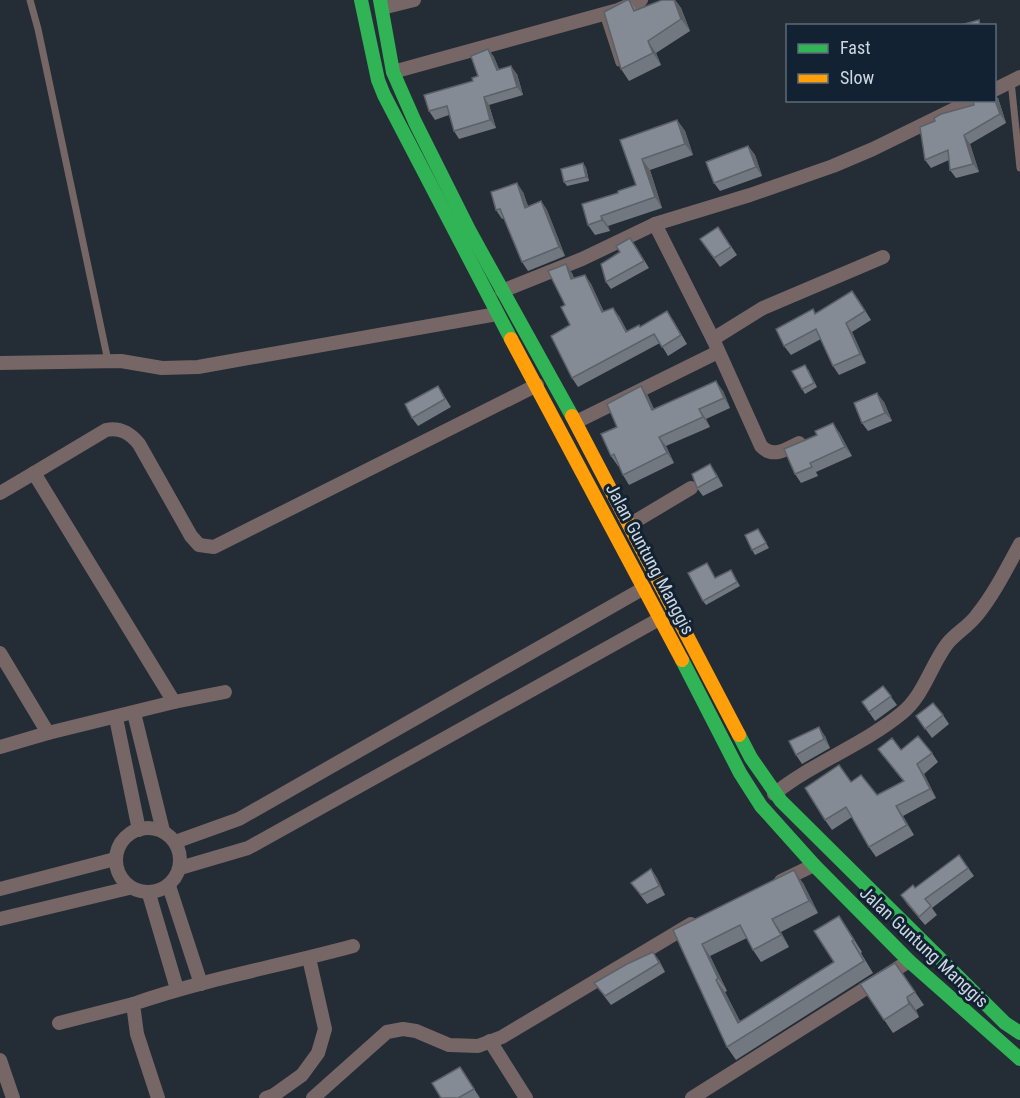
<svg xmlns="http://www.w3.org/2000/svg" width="1020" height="1098" font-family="'Roboto Condensed',sans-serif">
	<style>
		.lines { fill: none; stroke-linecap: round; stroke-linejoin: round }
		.lane { stroke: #766665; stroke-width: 7 }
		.street { stroke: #766665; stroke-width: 14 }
		.fast { stroke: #30b455; stroke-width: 14 }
		.slow { stroke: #ff9f0a; stroke-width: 14 }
		.wall { fill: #72787f }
		.shaded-wall { fill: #5c6168 }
		.building { fill: #848b94; stroke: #5c6168; stroke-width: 1.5 }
		.labels { text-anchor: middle; stroke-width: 6; stroke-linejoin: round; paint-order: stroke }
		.street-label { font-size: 18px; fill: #cdd7e2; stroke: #132232 }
	</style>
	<rect width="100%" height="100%" fill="#242c35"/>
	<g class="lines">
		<!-- lane -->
		<g class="lane">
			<path d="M30 0 38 29 108 361"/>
			<path d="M603 14 619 63"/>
			<path d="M1011 81 1020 168"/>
		</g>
		<!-- street -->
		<g class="street">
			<path d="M382 8 414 0"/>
			<path d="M393 72 618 10 641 0"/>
			<path d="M994 90 1020 77"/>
			<path d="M655 224 713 339 761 446C773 459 786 449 799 443"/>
			<path d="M502 291 582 259 655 224 750 195 833 166 873 149 973 100"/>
			<path d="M713 339 763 308 883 257"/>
			<path d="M0 363 121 361 162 368 198 367 497 314"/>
			<path d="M576 422 718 352"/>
			<path d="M34 473 106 430C120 427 130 433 139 444L191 536 199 545 214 547 537 385"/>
			<path d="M0 493 34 473 174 702 48 733 0 747"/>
			<path d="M629 525 691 488"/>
			<path d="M0 653 48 733"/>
			<path d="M174 702 225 692"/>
			<path d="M134 713 163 831"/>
			<path d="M116 718 139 830"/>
			<path d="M774 794C814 762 863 745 902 713 924 695 931 665 947 644 956 633 969 626 977 615 994 594 1007 568 1020 544"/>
			<circle cx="148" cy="860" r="32"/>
			<path d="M175 842 239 819 644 588"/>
			<path d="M180 868 248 848 661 618"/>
			<path d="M781 881 814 865"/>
			<path d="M169 886 201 984"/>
			<path d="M0 889 115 859"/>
			<path d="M149 894 177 989"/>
			<path d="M0 919 129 888"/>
			<path d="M59 1023 133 1004"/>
			<path d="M490 1041 526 1098"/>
			<path d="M0 1060 13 1098"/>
			<path d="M158 1098 137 1034 133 1004C205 979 280 966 353 946"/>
			<path d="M266 1098 274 1095 302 1075 318 1053 325 1029 309 958"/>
			<path d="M313 1098 387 1032 403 1029 416 1031 449 1045 478 1046 502 1037 691 924"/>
			<path d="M692 1098 909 961"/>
		</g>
		<!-- fast -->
		<g class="fast">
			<path d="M361 0 378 80 384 95 511 339"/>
			<path d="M380 0 393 72 415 122 469 230 572 416"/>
			<path d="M682 660 740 773 761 806 814 865 909 961 1020 1059"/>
			<path d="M739 735 751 758 781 801 1005 1023 1020 1033"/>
		</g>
		<!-- slow -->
		<g class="slow">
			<path d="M511 339 682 660"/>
			<path d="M572 416 739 735"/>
		</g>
	</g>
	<!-- wall -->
	<g class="wall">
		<path d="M629 0 637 10 662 0H675L681 8 690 31 656 53 661 65 629 81 621 69Z"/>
		<path d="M488 49 494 57 499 69 517 74 523 95 489 105 496 128 459 139 454 131 449 115 435 120 429 111 473 81 478 76Z"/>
		<path d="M998 98 1006 123 970 144 979 172 956 178 950 170 949 160 931 168 925 160Z"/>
		<path d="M677 120 685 131 693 155 650 170 662 208 608 226 610 231 595 235 588 225 618 193 636 185 620 140Z"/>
		<path d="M748 146 755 155 762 176 720 191 714 183Z"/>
		<path d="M583 163 586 168 589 181 567 186 564 182Z"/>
		<path d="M523 192 528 206 541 201 547 210 565 256 528 271 522 262 504 218 502 219 496 210Z"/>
		<path d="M718 227 737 255 720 267 700 239Z"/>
		<path d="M635 245 649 268 611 289 606 282Z"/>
		<path d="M572 273 574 278 585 275 591 284 604 312 619 316 627 331 640 327 673 320 687 344 668 356 660 343 578 387 572 378 570 325 565 305Z"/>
		<path d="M858 299 871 320 852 332 866 363 839 375 833 366 821 339 791 355 784 346 813 309 816 314Z"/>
		<path d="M808 369 817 387 805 394 802 389Z"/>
		<path d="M438 386 451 407 418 426 412 418Z"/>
		<path d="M641 386 648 396 654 409 723 391 730 408 706 419 710 427 666 446 674 463 629 485 623 475 618 465V466L611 456 617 427Z"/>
		<path d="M884 402 892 421 868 431 862 423Z"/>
		<path d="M839 432 852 456 816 472 818 476 801 483 795 474Z"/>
		<path d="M716 473 723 486 703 496 697 488Z"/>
		<path d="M758 529 769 548 755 555 752 550Z"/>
		<path d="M710 568 715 578 731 570 740 586 706 605 703 601Z"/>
		<path d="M883 686 897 705 875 721 862 702Z"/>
		<path d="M943 715 949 724 932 738 916 716Z"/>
		<path d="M825 736 830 748 802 764 796 755Z"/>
		<path d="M878 749 932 753 938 762 924 774 936 798 903 816 914 835 876 857 869 847 852 817 832 830 825 820 851 782 877 795 903 781Z"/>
		<path d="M959 855 974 876 932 908 937 915 925 925 907 904 901 895 915 888Z"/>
		<path d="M651 869 657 878 665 895 647 904 631 883Z"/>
		<path d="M803 883 818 913 781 932 789 947 761 962 753 950 747 938 710 956 727 991 725 992 740 1021 834 962 847 928 862 952 861 953 873 973 736 1060 727 1047 673 930Z"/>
		<path d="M659 960 665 972 611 1005 594 983Z"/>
		<path d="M895 963 924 1005 916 1010 919 1017 893 1033 860 984Z"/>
		<path d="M460 1067 480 1098H441Z"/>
	</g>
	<!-- shaded-wall -->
	<g class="shaded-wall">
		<path d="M674 0H675L681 8 690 31 681 19Z"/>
		<path d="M648 41 656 53 661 65 653 53Z"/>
		<path d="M488 49 494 57 502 78 497 70Z"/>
		<path d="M511 66 517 74 523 95 517 87Z"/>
		<path d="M994 94 998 98 1006 123 1000 114 994 98Z"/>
		<path d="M484 97 489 105 496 128 490 120Z"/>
		<path d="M677 120 685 131 693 155 685 144Z"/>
		<path d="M964 135 970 144 979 172 973 164Z"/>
		<path d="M748 146 755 155 762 176 756 167Z"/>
		<path d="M642 159 650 170 662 208 655 197Z"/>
		<path d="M583 163 586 168 589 181 586 177Z"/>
		<path d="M517 183 523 192 531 216 525 208Z"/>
		<path d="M541 201 547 210 565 256 559 247Z"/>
		<path d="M601 216 608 226 610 231 602 220Z"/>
		<path d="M566 264 572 273 577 288 571 279Z"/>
		<path d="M585 275 591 284 608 321 602 312Z"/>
		<path d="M613 308 619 316 632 340 626 332Z"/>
		<path d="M846 323 852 332 866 363 860 354Z"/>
		<path d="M716 381 723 391 730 408 724 398Z"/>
		<path d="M641 386 648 396 659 420 652 410Z"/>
		<path d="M877 393 884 402 892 421 885 413Z"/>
		<path d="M699 409 706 419 710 427 703 417Z"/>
		<path d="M833 423 839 432 852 456 845 447Z"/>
		<path d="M659 437 666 446 674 463 667 453Z"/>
		<path d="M710 464 716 473 723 486 717 477Z"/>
		<path d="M819 727 825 736 830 748 824 739Z"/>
		<path d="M917 764 924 774 936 798 930 789Z"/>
		<path d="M896 806 903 816 914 835 907 825Z"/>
		<path d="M651 869 657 878 665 895 659 886Z"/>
		<path d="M794 870 803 883 818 913 809 901Z"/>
		<path d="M772 919 781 932 789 947 781 935Z"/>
		<path d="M702 944 710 956 727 991 718 978Z"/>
		<path d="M653 952 659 960 665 972 659 963Z"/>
		<path d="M716 980 725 992 747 1035 738 1023Z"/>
		<path d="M907 997 916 1010 919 1017 909 1004Z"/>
	</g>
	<!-- building -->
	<g class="building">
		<path d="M627 0H629L634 11 662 0H674L681 19 648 41 653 53 621 69 604 12Z"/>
		<path d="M979 20 980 26H957Z"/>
		<path d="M488 49 497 70 511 66 517 87 484 97 490 120 454 131 447 106 429 111 424 95 473 81 472 78 478 76 471 56Z"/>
		<path d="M994 98 1000 114 964 135 973 164 950 170 948 150 925 160 920 127 935 121 934 118 941 114 974 105 973 100H994Z"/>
		<path d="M677 120 685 144 642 159 655 197 601 216 602 220 588 225 582 204 618 193V191L636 185 620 140Z"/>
		<path d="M748 146 756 167 714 183 706 162Z"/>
		<path d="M583 163 586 177 564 182 561 169Z"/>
		<path d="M517 183 525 208 541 201 559 247 522 262 500 209 496 210 491 192Z"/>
		<path d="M718 227 731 247 714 258 700 239Z"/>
		<path d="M630 238 644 261 606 282 601 264 620 252 616 246Z"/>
		<path d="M566 264 571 279 585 275 602 312 613 308 626 332 639 325 640 327 667 311 681 335 662 347 654 334 572 378 551 336 570 325 561 307 565 305 548 271Z"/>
		<path d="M852 291 865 311 846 323 860 354 833 366 816 329 784 346 776 329 813 309 815 314Z"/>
		<path d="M805 365 814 383 802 389 792 371Z"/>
		<path d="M716 381 724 398 699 409 703 417 659 437 667 453 623 475 614 454 611 456 601 434 617 427 607 404 641 386 652 410Z"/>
		<path d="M438 386 445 399 412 418 405 404Z"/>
		<path d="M877 393 885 413 862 423 854 403Z"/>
		<path d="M833 423 845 447 810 463 812 467 795 474 784 449 817 435 815 431Z"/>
		<path d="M710 464 717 477 697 488 692 474Z"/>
		<path d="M758 529 766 543 752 550 745 535Z"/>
		<path d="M707 563 715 578 731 570 737 582 703 601 688 573Z"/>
		<path d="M883 686 891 696 869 712 862 702Z"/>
		<path d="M933 703 943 715 925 729 916 716Z"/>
		<path d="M819 727 824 739 796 755 789 741Z"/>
		<path d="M918 736 932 753 917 764 930 789 896 806 907 825 869 847 846 807 825 820 805 788 839 765 851 782 861 775 877 795 904 781 878 749 892 738 901 750Z"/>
		<path d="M959 855 968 868 925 899 931 906 919 917 901 895 913 885 915 888Z"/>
		<path d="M651 869 659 886 641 895 631 883Z"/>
		<path d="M794 870 809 901 772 919 781 935 753 950 740 925 702 944 718 978 716 980 738 1023 834 962 814 931 839 916 854 940 852 941 864 961 727 1047 673 930Z"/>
		<path d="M653 952 659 963 605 996 594 983 627 964Z"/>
		<path d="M895 963 915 992 907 997 909 1004 884 1020 860 984Z"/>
		<path d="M460 1067 474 1089 458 1098H441L432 1083Z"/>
	</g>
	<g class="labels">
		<!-- street labels -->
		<g class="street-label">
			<text transform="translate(650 559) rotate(62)" y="6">Jalan Guntung Manggis</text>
			<text transform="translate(924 947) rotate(43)" y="6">Jalan Guntung Manggis</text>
		</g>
	</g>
	<!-- legend -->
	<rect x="786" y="24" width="210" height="78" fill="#132232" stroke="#5d6a78" stroke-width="1.5"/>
	<rect x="798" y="44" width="30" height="9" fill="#30b455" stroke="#5d6a78" stroke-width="1.5"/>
	<text x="840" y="54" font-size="18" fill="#cdd7e2">Fast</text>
	<rect x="798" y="74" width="30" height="9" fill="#ff9f0a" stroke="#5d6a78" stroke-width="1.5"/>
	<text x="840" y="84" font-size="18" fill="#cdd7e2">Slow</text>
</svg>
